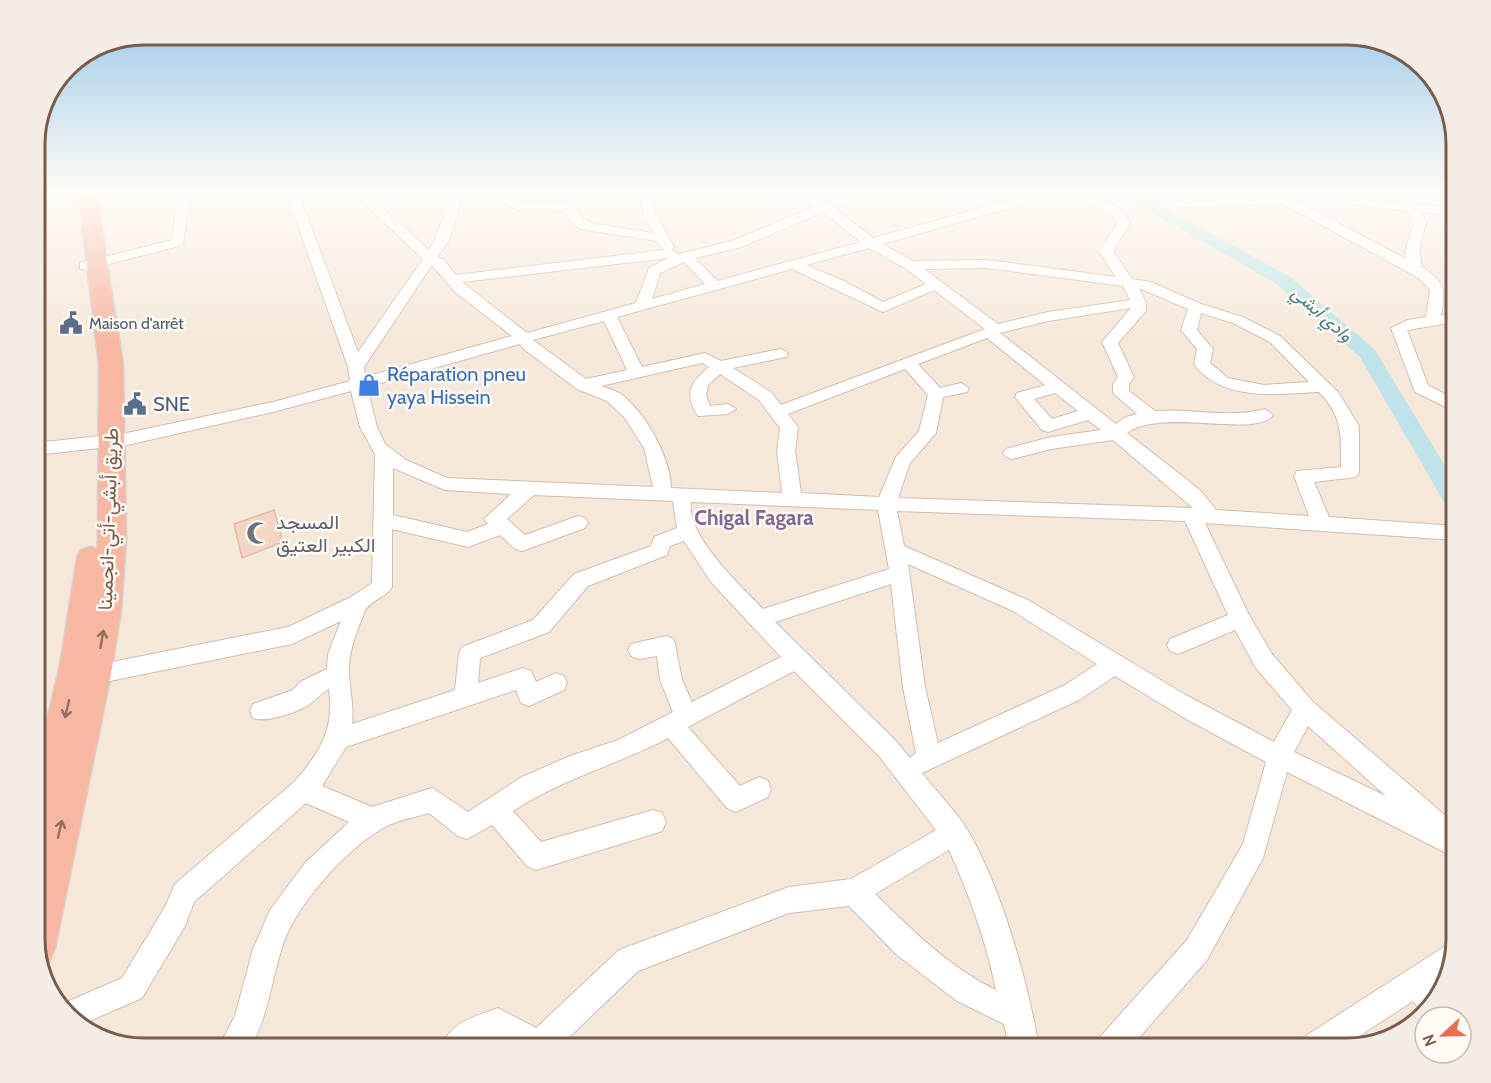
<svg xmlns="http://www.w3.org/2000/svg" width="1491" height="1083" font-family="Cabin,Vazirmatn,sans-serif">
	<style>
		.residential { fill: #f5e8da }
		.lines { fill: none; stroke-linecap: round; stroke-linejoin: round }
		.river { fill: #bfe3e8; fill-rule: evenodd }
		.building { fill: #f3d5c3; stroke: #e6bba3; stroke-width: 1.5 }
		.minor-casing { stroke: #d1beb0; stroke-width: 2 }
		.highway-casing { stroke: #dad1cd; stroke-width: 3 }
		.minor { fill: #fff; fill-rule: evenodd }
		.highway { fill: #f7b7a3; fill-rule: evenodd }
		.oneway { stroke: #936e5e }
		.labels { text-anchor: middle; stroke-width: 5; stroke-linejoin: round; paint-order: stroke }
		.far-service-label { font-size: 16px; fill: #4e5e75; stroke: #fffaf3; text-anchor: start }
		.far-water-label { font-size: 18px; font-style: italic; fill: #437c86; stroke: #fffaf3 }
		.shop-label { font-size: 20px; fill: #366cbe; stroke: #fffaf3; text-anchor: start }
		.service-label { font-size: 20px; fill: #4e5e75; stroke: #fffaf3; text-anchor: start }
		.street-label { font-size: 20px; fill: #7a5c4d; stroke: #fffaf3 }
		.worship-label { font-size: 20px; fill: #5b616d; stroke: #fffaf3; text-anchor: start }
		.neighbourhood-label { font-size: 21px; font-weight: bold; fill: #846695; stroke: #fffaf3 }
		.rim { fill: none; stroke: #7a5c4d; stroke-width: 3 }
	</style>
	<rect width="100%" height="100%" fill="#fdf6ec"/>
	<!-- residential -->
	<path class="residential" d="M35 192H1456V939L1434 1005 1396 1037 1347 1048H144L78 1026 49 993 35 946Z"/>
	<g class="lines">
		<!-- river -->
		<path class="river" d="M1116 192H1135L1289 276 1375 350 1456 484V511L1448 509 1360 357 1277 284Z"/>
	</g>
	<!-- building -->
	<path class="building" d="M274 510 283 542 242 558 234 524Z"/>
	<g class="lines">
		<!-- minor casing -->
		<g class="minor-casing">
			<g id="minor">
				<path d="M178 192H190L183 245 85 270 80 269V263L172 240Z"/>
				<path d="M286 192H298L358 352 423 259 352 192H365L429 250 435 240 452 192H464L449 240 437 257 444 260 456 275 664 250 657 241 581 229 572 223 564 211 518 210 477 192H493L520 202 568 203 572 204 582 217 590 223 653 233 643 213 639 192H651L655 213 674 247 671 250 679 254 732 241 815 206 799 192H812L826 202 859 192H876L874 195 834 208 873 238 1039 192H1058L1056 195 882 244 913 261 987 260 1116 277 1099 251 1118 223 1116 218 1073 192C1092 191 1123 205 1130 223L1113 251 1132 279 1151 282 1201 304 1243 317 1280 336 1338 392 1359 426V473L1356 477 1314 482 1329 517 1456 526V540L1205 523 1249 615 1272 654 1313 702 1447 817 1450 828 1456 832V858L1287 772 1263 858 1207 960 1130 1048H1096L1100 1037 1187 940 1243 844 1266 762 1188 720 1115 676 1081 699 922 773C935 790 951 806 963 823 1000 880 1028 982 1039 1048H1009L1004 1024 957 1001 897 955 849 906 789 913 638 971 558 1048H514L496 1038 475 1048H441C450 1022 474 1017 498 1008L536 1028 619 950 789 887 851 879 936 830 879 756 794 671 688 727 740 786 759 777 768 781 771 789 768 797 736 812 727 808 668 738C617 765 561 779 513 811L541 842 653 810 662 813 666 822 662 831 653 834 536 870 527 866 492 825 467 839 458 836 429 813C416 817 402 819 389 825 350 844 294 906 282 948 271 982 268 1017 250 1048H218L235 1016 253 949 270 910 305 863 349 822 306 803 194 902 185 926 142 998 78 1026 60 1005 122 978 165 907 175 884 294 782C320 753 335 728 329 689 319 695 314 702 307 706 294 713 266 723 253 718L250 711 253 704 293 690 300 682 327 669 328 654 341 621 292 644 95 684 87 681 84 674 87 667 288 627 351 597 372 583 375 454 360 427 351 391 273 412 127 445 35 455V443L127 433 273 402 350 381 348 367ZM823 212 861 242 717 281 695 258 741 247ZM869 248 905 268 926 284 883 302 844 281 806 265ZM668 258 649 268 636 303 527 333 462 282ZM684 262 705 284 652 299 660 273ZM432 265 455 292 512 336 365 377 364 367ZM987 268 1123 286 1130 300 1048 312 998 324 924 269ZM792 269 883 312 934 290 985 329 781 405 771 392 733 368 786 357 788 354 786 351 780 349 721 361 705 353 642 367 617 317ZM1139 288 1188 309 1181 330 1197 349 1194 364C1222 402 1277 394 1319 392 1343 417 1341 435 1341 467L1297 471 1294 476 1309 516 1216 510 1200 490 1127 433C1163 407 1257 439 1273 415L1265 409C1230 419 1191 408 1155 411L1129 391V384L1134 377 1118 343 1146 311V303ZM1131 308 1102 342 1118 377 1113 384V393L1137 414 1126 417 1116 424 1000 333 1048 321ZM1201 313 1233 323 1270 342 1309 382 1264 385 1228 378 1210 363 1213 349 1197 330ZM604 321 627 370 586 379 533 340ZM987 338 1045 385 1017 393 1015 397 1042 430 1048 432 1088 420 1101 430 1051 437 1006 449 1003 453 1006 457 1012 459 1051 449 1113 440 1193 508 898 498 910 463 936 433 943 397 967 392 969 388 961 383 940 388 918 364ZM520 344 525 350 577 389 607 401 624 417 644 448 653 487 447 478 406 460 385 444 377 427 367 387ZM702 363 709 367C690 383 684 393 698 416L728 414 736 409 728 404 710 406 706 395 708 385 720 374 759 400 780 428 777 451 782 493 671 488C671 458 644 409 619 393 614 390 606 388 601 386ZM905 369 928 395 919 431 896 457 879 497 801 493 795 451 798 427 788 414ZM1055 393 1078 411 1052 419 1034 399ZM393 468 445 490 511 494 484 519 488 524 467 532 393 515ZM534 495 673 501 677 528 654 537 651 546 574 574 533 620 462 647 459 653 455 690 352 724C354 706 350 691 349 673 348 653 357 630 365 611 370 600 386 598 392 587V529L468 547 500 535 515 549 522 551 585 528 588 523 585 518 578 516 525 535 507 519ZM691 502 878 510 889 569 763 609C741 586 686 536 691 502ZM897 511 1185 521 1228 615 1170 639 1167 645 1170 651 1178 654 1235 630 1256 668 1292 710 1274 742 1184 694 1028 600 904 546ZM684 541 711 582 781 657 692 702 682 680 674 639 666 636 631 644 628 650 631 656 639 659 657 656 660 680 673 712 618 740 570 756 522 777 468 812 432 788 372 807 322 786 346 747 516 690 521 703 529 706 564 690 567 683 564 676 556 673 536 682 531 671 523 668 478 683 480 658 549 632 588 586 667 555 670 546ZM908 564 1013 611 1097 664 1065 685 938 743 925 687ZM891 584 903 687 916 753 910 758 895 740 775 622ZM1308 726 1386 796 1294 752ZM949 850C970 896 986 941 996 990 950 968 912 930 875 894Z"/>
				<path d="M1264 192H1279L1406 259 1405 251 1414 222 1406 211 1352 204 1314 195 1312 192H1331L1401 203 1400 200 1404 193 1422 192 1413 198 1415 204 1456 208V216L1420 212 1426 222 1419 251 1422 267C1445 283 1446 289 1441 315L1456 314V322L1407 330 1428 385 1456 400V412L1415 392 1391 328 1408 320 1426 317 1430 290 1419 278 1283 204 1181 207 1175 203 1181 199 1270 197Z"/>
				<path d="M1450 943 1455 945 1442 980 1437 985 1440 989 1434 1005 1423 1014 1413 1001 1341 1048H1300L1304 1037Z"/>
			</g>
		</g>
		<!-- highway casing -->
		<g class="highway-casing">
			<path id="highway" d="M78 192H96L123 365 126 539 121 611 111 674 55 948 49 962 41 966 35 946V770L60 665 77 558 81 550 91 547 97 549 98 539 99 365Z"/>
		</g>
		<!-- minor -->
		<use href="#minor" class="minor"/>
		<!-- highway -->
		<use href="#highway" class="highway"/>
	</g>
	<!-- one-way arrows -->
	<defs><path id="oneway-shaft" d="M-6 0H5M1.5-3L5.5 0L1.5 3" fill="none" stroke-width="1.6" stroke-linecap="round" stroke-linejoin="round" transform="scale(1.5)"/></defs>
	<g class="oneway">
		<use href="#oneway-shaft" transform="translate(102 639) rotate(-80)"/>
		<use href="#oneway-shaft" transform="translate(67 709) rotate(103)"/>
		<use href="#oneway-shaft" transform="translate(60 829) rotate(-77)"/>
	</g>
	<!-- sky -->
	<linearGradient id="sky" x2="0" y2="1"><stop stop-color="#97c7e8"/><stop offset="0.56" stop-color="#fefbf6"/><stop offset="1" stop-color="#fefbf6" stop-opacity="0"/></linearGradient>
	<rect width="1491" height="343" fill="url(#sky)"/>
	<!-- icons -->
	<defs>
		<g id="civic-bare" transform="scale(1.8)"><path d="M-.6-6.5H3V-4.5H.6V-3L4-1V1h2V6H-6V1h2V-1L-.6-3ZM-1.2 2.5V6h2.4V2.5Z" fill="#5c6f8a" stroke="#fffaf3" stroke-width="2.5" paint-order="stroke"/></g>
		<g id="shop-bare" transform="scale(1.8)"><path d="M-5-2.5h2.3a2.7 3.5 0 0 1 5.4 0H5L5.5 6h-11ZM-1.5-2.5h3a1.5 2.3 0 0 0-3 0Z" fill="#3f7fe0" stroke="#fffaf3" stroke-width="2.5" paint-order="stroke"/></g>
		<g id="mosque-bare" transform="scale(1.8)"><path d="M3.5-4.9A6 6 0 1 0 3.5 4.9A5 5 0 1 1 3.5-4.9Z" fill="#6b7280" stroke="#fffaf3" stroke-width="2.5" paint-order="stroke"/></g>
	</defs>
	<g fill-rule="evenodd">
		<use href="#civic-bare" x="71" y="323"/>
		<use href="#shop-bare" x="369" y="385"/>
		<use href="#civic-bare" x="135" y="404"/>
		<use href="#mosque-bare" x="258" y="533"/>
	</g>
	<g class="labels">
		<!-- far-service labels -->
		<g class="far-service-label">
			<text x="89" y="329">Maison d'arrêt</text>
		</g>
		<!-- far-water labels -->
		<g class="far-water-label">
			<text transform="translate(1322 314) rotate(41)" y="6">وادي أبشي</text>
		</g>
		<!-- shop labels -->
		<g class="shop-label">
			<text x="387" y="381">Réparation pneu<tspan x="387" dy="23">yaya Hissein</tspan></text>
		</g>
		<!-- service labels -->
		<g class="service-label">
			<text x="153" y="411">SNE</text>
		</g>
		<!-- street labels -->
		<g class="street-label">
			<text transform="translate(108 519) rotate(-88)" y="7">طريق أبشي-أتي-انجمينا</text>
		</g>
		<!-- worship labels -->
		<g class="worship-label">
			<text x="276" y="529">المسجد<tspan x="276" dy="23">الكبير العتيق</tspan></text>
		</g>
		<!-- neighbourhood labels -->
		<g class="neighbourhood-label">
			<text x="754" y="525">Chigal Fagara</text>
		</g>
	</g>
	<!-- crop -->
	<path d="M0 0H1491V1083H0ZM144 45H1347A99 99 0 0 1 1446 144V939A99 99 0 0 1 1347 1038H144A99 99 0 0 1 45 939V144A99 99 0 0 1 144 45Z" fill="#f4ede6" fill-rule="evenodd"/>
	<path class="rim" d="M144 45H1347A99 99 0 0 1 1446 144V939A99 99 0 0 1 1347 1038H144A99 99 0 0 1 45 939V144A99 99 0 0 1 144 45Z"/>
	<!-- north arrow -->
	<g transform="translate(1443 1035) rotate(248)"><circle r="28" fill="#fffaf3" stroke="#cabbb1" stroke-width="1.5"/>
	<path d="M0-4.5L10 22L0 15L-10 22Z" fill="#e76f51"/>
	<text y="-9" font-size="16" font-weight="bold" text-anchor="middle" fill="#7a5c4d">N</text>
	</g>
</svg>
